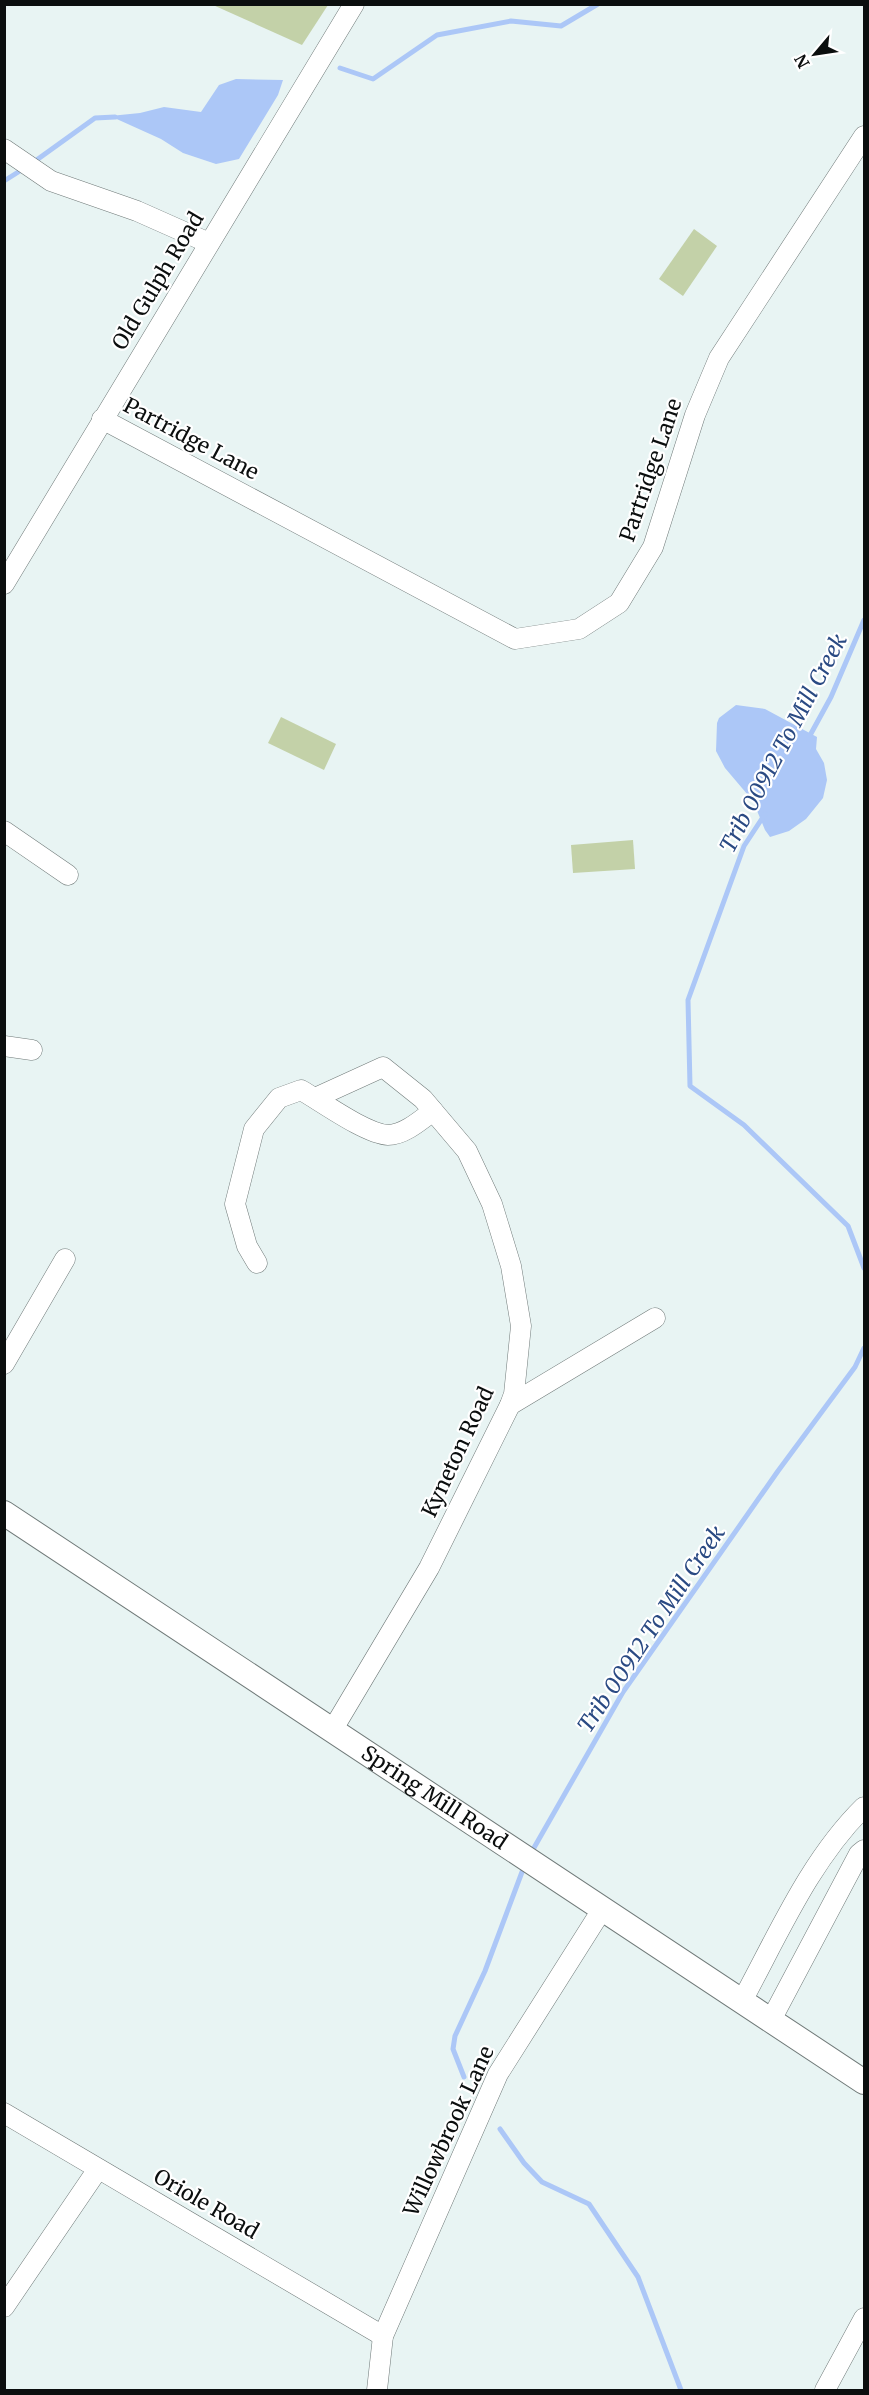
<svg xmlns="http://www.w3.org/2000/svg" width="869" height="2395" font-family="Merriweather,serif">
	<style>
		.green { fill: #c3d1a8 }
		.water { fill: #acc7f7 }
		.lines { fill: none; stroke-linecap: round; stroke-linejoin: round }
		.stream { stroke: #acc7f7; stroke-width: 5 }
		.minor-casing { stroke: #707a79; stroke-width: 21 }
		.major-casing { stroke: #707a79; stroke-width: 26 }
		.minor { stroke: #fff; stroke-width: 20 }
		.major { stroke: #fff; stroke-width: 24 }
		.labels { text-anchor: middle; stroke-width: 4.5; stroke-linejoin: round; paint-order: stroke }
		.street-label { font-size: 21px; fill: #0b0e0e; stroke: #fff }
		.water-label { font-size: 22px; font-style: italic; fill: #2a4a83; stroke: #fff }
	</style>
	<rect width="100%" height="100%" fill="#e8f4f3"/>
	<!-- green -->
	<g class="green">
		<path d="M213 5H328L302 45Z"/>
		<path d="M694 229 717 246 683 296 659 279Z"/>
		<path d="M281 717 336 744 324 770 268 743Z"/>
		<path d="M633 840 635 869 573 873 571 845Z"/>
	</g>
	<!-- water -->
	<g class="water">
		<path d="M236 79 283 80 278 95 239 159 216 164 183 153 161 139 110 116 140 113 164 107 201 112 219 85Z"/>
		<path d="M736 705 765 709 817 737 816 749 824 763 827 780 823 798 806 819 789 831 770 837 765 830 753 801 725 768 716 751 717 723 719 718Z"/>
	</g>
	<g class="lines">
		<!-- stream -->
		<g class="stream">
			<path d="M340 68 373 79 437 35 511 21 561 26 598 4"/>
			<path d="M31 164 95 118 115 117"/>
			<path d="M4 181 23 169"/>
			<path d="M808 739 831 697 864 620"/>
			<path d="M765 814 744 846 688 1000 690 1086 744 1125 848 1226 864 1268"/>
			<path d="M531 1853 623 1692 778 1471 855 1367 864 1348"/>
			<path d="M464 2077 453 2049 455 2036 485 1971 525 1864"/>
			<path d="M500 2129 524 2163 542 2182 589 2204 638 2277 681 2390"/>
		</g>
		<!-- minor casing -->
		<g class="minor-casing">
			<g id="minor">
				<path d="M4 149 51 181 137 211 209 243"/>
				<path d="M102 419 515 639 579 629 619 603 653 547 695 415 719 358 864 136"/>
				<path d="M4 584 354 4"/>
				<path d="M4 831 68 875"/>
				<path d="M4 1046 32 1050"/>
				<path d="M315 1098 383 1067 423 1099 467 1151 492 1204 511 1266 521 1326 514 1394 510 1405 429 1568 333 1729"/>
				<path d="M257 1263 247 1246 235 1204 254 1129 279 1098 301 1090C322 1102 366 1134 388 1135 404 1135 421 1120 433 1111"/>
				<path d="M4 1364 65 1259"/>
				<path d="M510 1405 655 1318"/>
				<path d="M742 2001C778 1935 810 1860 864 1807"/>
				<path d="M771 2020 859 1854 864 1850"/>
				<path d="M4 2113 383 2336"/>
				<path d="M4 2307 98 2169"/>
				<path d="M377 2390 383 2336 498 2074 603 1908"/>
				<path d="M825 2390 864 2318"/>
			</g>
		</g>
		<!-- major casing -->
		<g class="major-casing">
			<g id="major">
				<path id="s1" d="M4 1513 864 2082"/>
			</g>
		</g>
		<!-- minor -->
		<use href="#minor" class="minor"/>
		<!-- major -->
		<use href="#major" class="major"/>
	</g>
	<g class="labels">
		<!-- street labels -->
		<g class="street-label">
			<text transform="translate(158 281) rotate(-59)" y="7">Old Gulph Road</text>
			<text transform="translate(191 439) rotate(28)" y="7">Partridge Lane</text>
			<text transform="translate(651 470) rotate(-71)" y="7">Partridge Lane</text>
			<text transform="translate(458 1452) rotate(-65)" y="7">Kyneton Road</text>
			<text dy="7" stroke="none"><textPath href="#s1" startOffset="516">Spring Mill Road</textPath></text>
			<text transform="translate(449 2131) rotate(-65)" y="7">Willowbrook Lane</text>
			<text transform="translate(206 2204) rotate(30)" y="7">Oriole Road</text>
		</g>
		<!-- water labels -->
		<g class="water-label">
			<text transform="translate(783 743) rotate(-62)" y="8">Trib 00912 To Mill Creek</text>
			<text transform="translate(651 1629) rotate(-56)" y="8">Trib 00912 To Mill Creek</text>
		</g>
	</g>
	<!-- border -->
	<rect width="869" height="2395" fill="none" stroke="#0b0e0e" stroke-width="12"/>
	<!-- north arrow -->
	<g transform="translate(815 54) rotate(241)" stroke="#ffffff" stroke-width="4.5" paint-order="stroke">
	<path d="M0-4.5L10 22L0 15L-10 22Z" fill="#0b0e0e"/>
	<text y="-9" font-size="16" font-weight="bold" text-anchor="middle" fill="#0b0e0e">N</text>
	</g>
</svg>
